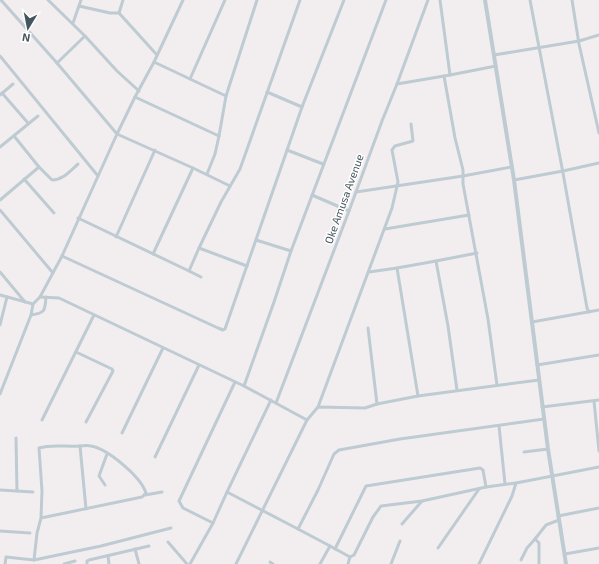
<svg xmlns="http://www.w3.org/2000/svg" width="599" height="564" font-family="'Exo 2',sans-serif">
	<style>
		.lines { fill: none; stroke-linecap: round; stroke-linejoin: round }
		.minor { stroke: #becbd2; stroke-width: 3 }
		.tertiary { stroke: #becbd2; stroke-width: 4 }
		.labels { text-anchor: middle; stroke-width: 3; stroke-linejoin: round; paint-order: stroke }
		.street-label { font-size: 11px; fill: #45555e; stroke: #fff }
	</style>
	<rect width="100%" height="100%" fill="#f2eeef"/>
	<g class="lines">
		<!-- minor -->
		<g class="minor">
			<path d="M1 0 57 63 117 134 193 168 230 186"/>
			<path d="M48 0 85 36 117 71 139 91"/>
			<path d="M123 0 119 13 157 55"/>
			<path d="M386 0 291 251 274 302 244 386 307 420 318 407 365 408 377 404 418 396 539 380"/>
			<path d="M440 0 450 75"/>
			<path d="M530 0 563 173 587 308 589 312"/>
			<path d="M572 0 579 44 599 133"/>
			<path d="M79 6 110 13H119"/>
			<path d="M73 23 81 0"/>
			<path d="M494 55 579 41 599 35"/>
			<path d="M0 56 98 176"/>
			<path d="M154 62 226 96"/>
			<path d="M57 63 85 36"/>
			<path d="M444 76 455 138 463 170V184L488 319 497 385"/>
			<path d="M190 79 225 0"/>
			<path d="M397 84 450 75 496 66"/>
			<path d="M267 92 302 107"/>
			<path d="M2 93 28 123"/>
			<path d="M0 95 13 84"/>
			<path d="M135 97 154 62 183 0"/>
			<path d="M14 136 39 167 52 180C63 180 70 171 78 164"/>
			<path d="M0 147 38 116"/>
			<path d="M287 150 323 164"/>
			<path d="M207 174 215 154 219 136"/>
			<path d="M24 179 54 213"/>
			<path d="M514 180 563 171 599 163"/>
			<path d="M356 192 463 176 511 167"/>
			<path d="M312 195 349 211"/>
			<path d="M0 200 39 167"/>
			<path d="M0 210 53 273"/>
			<path d="M78 218 189 271 199 248 247 266"/>
			<path d="M385 229 469 215"/>
			<path d="M116 237 155 150"/>
			<path d="M256 240 291 251"/>
			<path d="M199 248 221 202 240 169 300 0"/>
			<path d="M153 254 193 168"/>
			<path d="M62 256 218 328 223 330 225 329 302 107 344 0"/>
			<path d="M397 268 436 261"/>
			<path d="M189 271 201 277"/>
			<path d="M0 272 25 302"/>
			<path d="M369 272 397 268 418 396"/>
			<path d="M0 295 33 304"/>
			<path d="M40 297 59 298 244 386"/>
			<path d="M31 315C45 313 45 311 46 297"/>
			<path d="M532 322 599 310"/>
			<path d="M0 325 7 297"/>
			<path d="M368 328 377 404"/>
			<path d="M76 352 112 369 113 371 86 422"/>
			<path d="M537 365 599 355"/>
			<path d="M457 390 448 326 436 261 477 253"/>
			<path d="M0 394 31 315 33 304 40 297 62 256 117 134 135 97 219 136 226 96 257 0"/>
			<path d="M271 400 227 492 298 529 318 490 334 454 339 450 400 439 544 419"/>
			<path d="M594 401 599 451"/>
			<path d="M276 403 349 211 382 121 397 84 428 0"/>
			<path d="M318 407 392 208 398 182 392 150 395 146 413 141 411 124"/>
			<path d="M542 407 599 400"/>
			<path d="M42 420 94 315"/>
			<path d="M499 426 505 484"/>
			<path d="M122 433 163 348"/>
			<path d="M16 438 17 491"/>
			<path d="M80 446 86 509"/>
			<path d="M524 452 548 449"/>
			<path d="M155 457 199 365"/>
			<path d="M105 485 99 476 107 454"/>
			<path d="M0 490 33 492"/>
			<path d="M145 495 162 492"/>
			<path d="M558 516 599 508"/>
			<path d="M41 518 42 491 39 448C51 444 66 447 79 446 83 446 87 445 91 446 108 449 141 477 146 493L142 497 41 518 37 533 34 560 101 546 171 528"/>
			<path d="M213 523 183 508 179 501 235 382"/>
			<path d="M402 524 422 501"/>
			<path d="M298 529 330 546 320 564"/>
			<path d="M0 531 30 533"/>
			<path d="M168 542 187 564"/>
			<path d="M330 546 350 557 348 564"/>
			<path d="M438 548 479 489"/>
			<path d="M135 549 139 564"/>
			<path d="M335 549 366 486 480 468 483 470 486 487"/>
			<path d="M565 554 599 548"/>
			<path d="M108 556 109 564"/>
			<path d="M350 557 354 555 373 517 381 506 422 501 486 487 516 483 599 467"/>
			<path d="M521 560 527 548 535 539"/>
			<path d="M270 562 273 564"/>
			<path d="M5 564 6 557 34 560"/>
			<path d="M64 564 75 561"/>
			<path d="M87 564V561L89 560 149 546"/>
			<path d="M190 564 213 523 227 492"/>
			<path d="M236 564 307 420"/>
			<path d="M391 564 400 541"/>
			<path d="M479 564 512 496 516 483"/>
			<path d="M539 564V543L535 539 546 525 559 520"/>
		</g>
		<!-- tertiary -->
		<path class="tertiary" d="M485 0 514 180 548 449 566 564"/>
	</g>
	<g class="labels">
		<!-- street labels -->
		<g class="street-label">
			<text transform="translate(344 199) rotate(-70)" y="4">Oke Amusa Avenue</text>
		</g>
	</g>
	<!-- north arrow -->
	<g transform="translate(28 28) rotate(190)" stroke="#ffffff" stroke-width="3" paint-order="stroke">
	<path d="M0-3L7 15L0 10L-7 15Z" fill="#45555e"/>
	<text y="-6" font-size="11" font-weight="bold" text-anchor="middle" fill="#45555e">N</text>
	</g>
</svg>
